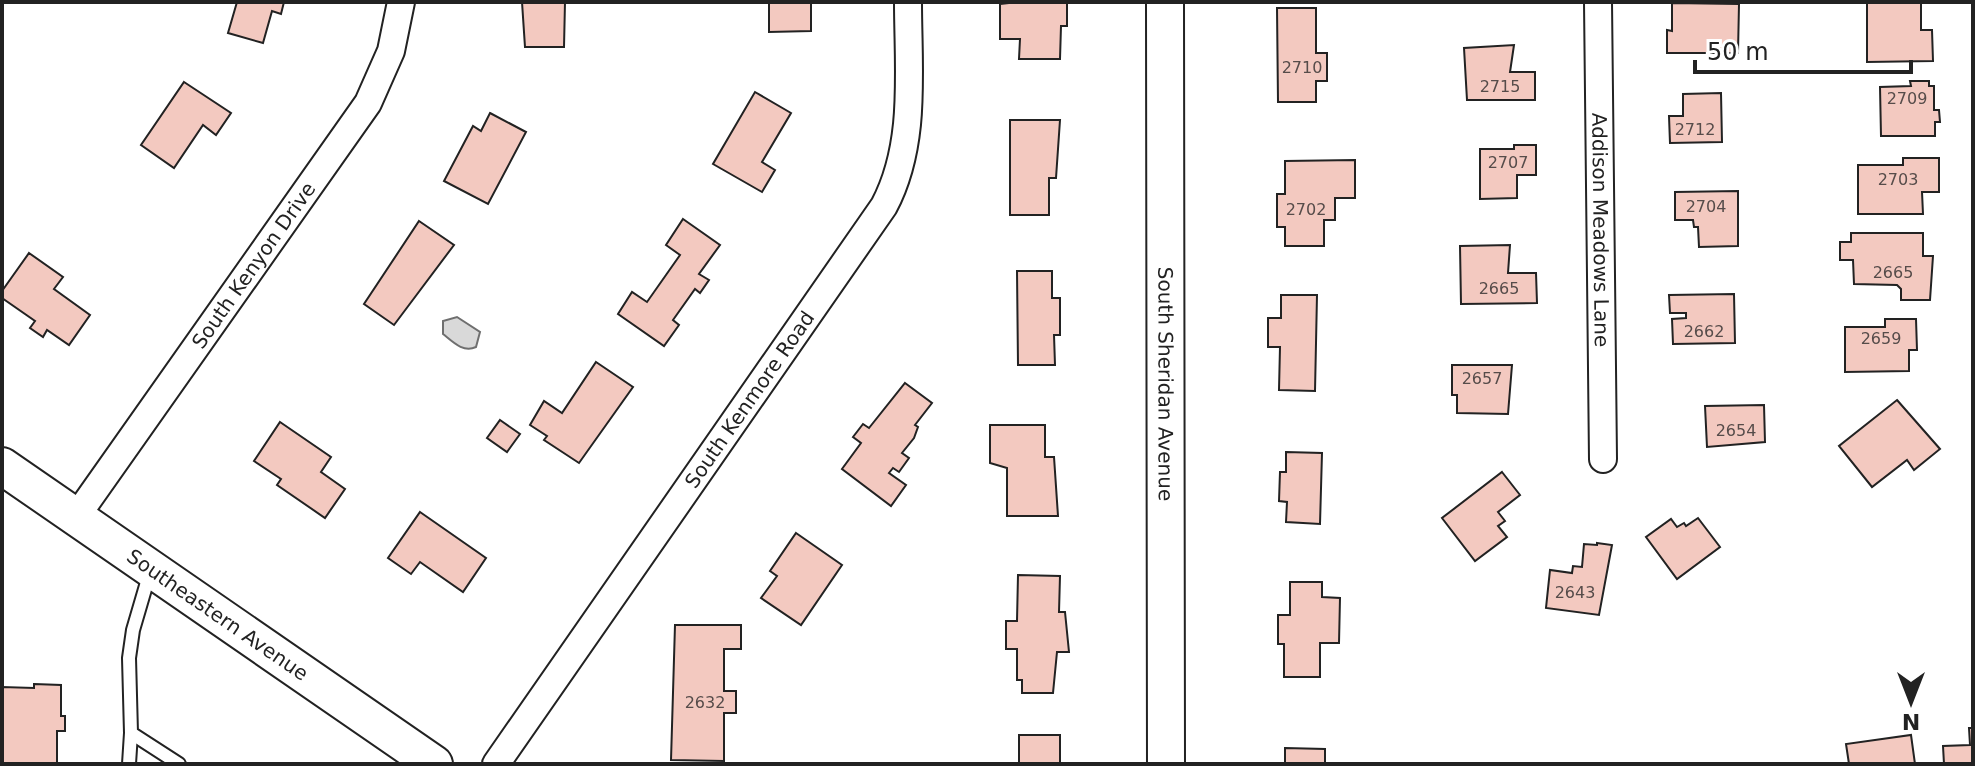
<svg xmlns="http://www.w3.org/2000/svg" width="1975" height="766" font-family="'DejaVu Sans',sans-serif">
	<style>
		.water { fill: #d9d9d9; stroke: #6f6f6f; stroke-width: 2 }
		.building { fill: #f3c9c0; stroke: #222; stroke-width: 2 }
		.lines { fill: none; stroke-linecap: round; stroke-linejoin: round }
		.lane-casing { stroke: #222; stroke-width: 16 }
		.street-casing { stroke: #222; stroke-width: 30 }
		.secondary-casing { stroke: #222; stroke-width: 40 }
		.lane { stroke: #fff; stroke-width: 12 }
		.street { stroke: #fff; stroke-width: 26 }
		.secondary { stroke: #fff; stroke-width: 36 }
		.labels { text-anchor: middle; stroke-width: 6; stroke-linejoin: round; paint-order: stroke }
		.number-label { font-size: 16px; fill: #564c4a }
		.street-label { font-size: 20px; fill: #222; stroke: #fff }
	</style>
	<rect width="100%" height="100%" fill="#fff"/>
	<!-- water -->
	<path class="water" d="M457 317 480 332 476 347C463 353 453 342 443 334V321Z"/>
	<!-- building -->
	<g class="building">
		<path d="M237 2H284L281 14 272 11 263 43 228 33Z"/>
		<path d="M522 2H565L564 47H525Z"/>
		<path d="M769 2H811V31L769 32Z"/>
		<path d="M1019 2H1067V26H1061L1060 59H1019L1020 39H1000V4Z"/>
		<path d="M1867 2H1921V30H1932L1933 61 1867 62Z"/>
		<path d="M1672 3 1739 4 1738 53H1667V30L1672 31Z"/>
		<path d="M1277 8H1316V53H1327V81H1316V102H1278Z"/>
		<path d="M1514 45 1510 72H1535V100H1467L1464 48Z"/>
		<path d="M1910 81H1929V86H1934V110H1939L1940 122H1935V136H1881L1880 87 1911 86Z"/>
		<path d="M184 82 231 113 216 135 203 125 174 168 141 145Z"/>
		<path d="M755 92 791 113 762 162 775 170 762 192 713 164Z"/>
		<path d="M1721 93 1722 142 1670 143 1669 116H1683V94Z"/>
		<path d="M490 113 526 132 488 204 444 181 473 126 481 131Z"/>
		<path d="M1010 120H1060L1056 178H1049V215H1010Z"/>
		<path d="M1514 145H1536V175H1517V198L1480 199V149H1514Z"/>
		<path d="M1903 158H1939V192H1922L1923 214H1858V165H1903Z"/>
		<path d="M1355 160V198H1335V220H1324V246H1285V227H1277V194H1285V161Z"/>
		<path d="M1738 191V246L1699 247 1698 227H1694L1693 220H1675V192Z"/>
		<path d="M683 219 720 245 699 274 709 280 700 293 695 289 673 320 679 325 664 346 618 314 632 292 647 302 680 255 666 245Z"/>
		<path d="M419 221 454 245 394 325 364 304Z"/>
		<path d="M1851 233H1923V256H1933L1930 300H1901V289L1897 285 1854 284 1853 260H1840V242H1851Z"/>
		<path d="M1510 245 1508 273H1536L1537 303 1461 304 1460 246Z"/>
		<path d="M29 253 63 277 54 289 90 315 69 345 47 330 43 337 30 328 35 321 2 298V291Z"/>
		<path d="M1017 271H1052V298H1060V335H1054L1055 365H1018Z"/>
		<path d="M1734 294 1735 343 1673 344 1672 319 1686 318V313H1670L1669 295Z"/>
		<path d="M1281 295H1317L1315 391 1279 390 1280 347H1268V318H1281Z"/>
		<path d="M1885 319H1916L1917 350H1909V371L1845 372V327H1885Z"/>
		<path d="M596 362 633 387 579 463 544 440 547 436 530 425 544 401 562 413Z"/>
		<path d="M1452 365H1512L1508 414 1457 413V395H1452Z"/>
		<path d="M905 383 932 403 915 425 918 427 914 438 902 453 909 458 899 472 893 468 889 473 906 485 891 506 842 469 861 443 853 437 863 424 869 428Z"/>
		<path d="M1897 400 1940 449 1914 470 1907 460 1872 487 1839 446Z"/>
		<path d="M1764 405 1765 442 1707 447 1705 406Z"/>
		<path d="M500 420 520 434 507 452 487 438Z"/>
		<path d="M280 422 331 457 321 472 345 489 325 518 277 485 281 479 254 461Z"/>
		<path d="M990 425H1045V457H1054L1058 516H1007V468L990 463Z"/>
		<path d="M1286 452 1322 453 1320 524 1286 522 1287 502 1279 501 1280 472H1286Z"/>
		<path d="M1502 472 1520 495 1498 512 1505 521 1498 526 1507 537 1475 561 1442 518Z"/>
		<path d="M420 512 486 558 463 592 420 562 411 574 388 558Z"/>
		<path d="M1698 518 1720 547 1677 579 1646 537 1671 519 1677 527 1684 523 1686 526Z"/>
		<path d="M796 533 842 565 801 625 761 598 777 576 770 571Z"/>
		<path d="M1597 543 1612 545 1599 615 1546 608 1550 570 1572 573 1573 566 1582 567 1584 544 1597 545Z"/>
		<path d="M1018 575 1060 576 1059 612H1065L1069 652H1057L1053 693H1022V680H1017V649H1006V621H1017Z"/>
		<path d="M1290 582H1322V597L1340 598 1339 643H1320V677H1284V644H1278V615H1290Z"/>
		<path d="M675 625H741V649H724V691H736V713H724V761L671 760Z"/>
		<path d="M34 684 61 685V716H65V731H57V764H2V687L34 688Z"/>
		<path d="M1969 728H1973V764H1944L1943 746 1970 745Z"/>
		<rect x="1019" y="735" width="41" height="29"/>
		<path d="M1911 735 1915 764H1849L1846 744Z"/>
		<path d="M1285 748 1325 749V764H1285Z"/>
	</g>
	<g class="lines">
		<!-- lane casing -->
		<g class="lane-casing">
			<g id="lane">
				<path d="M150 572 133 630 129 658 131 733 179 764"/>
				<path d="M129 764 131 733"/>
			</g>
		</g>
		<!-- street casing -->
		<g class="street-casing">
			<g id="street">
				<path id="s1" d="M1598 2 1603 459"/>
				<path id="s2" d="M76 517 368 103 391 51 401 2"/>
				<path id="s3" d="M496 764 884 206C917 144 908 70 908 2"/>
			</g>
		</g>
		<!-- secondary casing -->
		<g class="secondary-casing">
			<g id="secondary">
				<path id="s4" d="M1165 2 1166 764"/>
				<path id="s5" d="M2 466 434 764"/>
			</g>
		</g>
		<!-- lane -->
		<use href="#lane" class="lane"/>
		<!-- street -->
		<use href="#street" class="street"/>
		<!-- secondary -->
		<use href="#secondary" class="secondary"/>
	</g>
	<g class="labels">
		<!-- number labels -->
		<g class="number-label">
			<text x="1302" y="73">2710</text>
			<text x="1500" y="92">2715</text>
			<text x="1907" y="104">2709</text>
			<text x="1695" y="135">2712</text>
			<text x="1508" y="168">2707</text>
			<text x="1898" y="185">2703</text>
			<text x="1706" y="212">2704</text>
			<text x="1306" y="215">2702</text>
			<text x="1893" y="278">2665</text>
			<text x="1499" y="294">2665</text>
			<text x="1704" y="337">2662</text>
			<text x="1881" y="344">2659</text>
			<text x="1482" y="384">2657</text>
			<text x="1736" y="436">2654</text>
			<text x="1575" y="598">2643</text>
			<text x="705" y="708">2632</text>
		</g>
		<!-- street labels -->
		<g class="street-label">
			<text dy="7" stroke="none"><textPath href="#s1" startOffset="228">Addison Meadows Lane</textPath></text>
			<text dy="7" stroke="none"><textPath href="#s2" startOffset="308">South Kenyon Drive</textPath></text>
			<text dy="7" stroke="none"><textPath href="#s4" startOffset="382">South Sheridan Avenue</textPath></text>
			<text dy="7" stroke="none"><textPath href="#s3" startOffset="444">South Kenmore Road</textPath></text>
			<text dy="7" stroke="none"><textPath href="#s5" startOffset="262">Southeastern Avenue</textPath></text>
		</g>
	</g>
	<!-- border -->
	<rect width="1975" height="766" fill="none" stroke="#222222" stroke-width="8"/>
	<!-- north arrow -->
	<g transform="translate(1911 702) rotate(180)" stroke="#ffffff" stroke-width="6" paint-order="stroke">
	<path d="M0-6L14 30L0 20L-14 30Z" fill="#222222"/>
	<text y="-12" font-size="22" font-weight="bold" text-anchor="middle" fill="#222222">N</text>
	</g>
	<!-- scale -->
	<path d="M1695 60v12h216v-12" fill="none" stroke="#222222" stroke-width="4"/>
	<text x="1707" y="60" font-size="24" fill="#222222" stroke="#ffffff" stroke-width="6" paint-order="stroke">50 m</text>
</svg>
